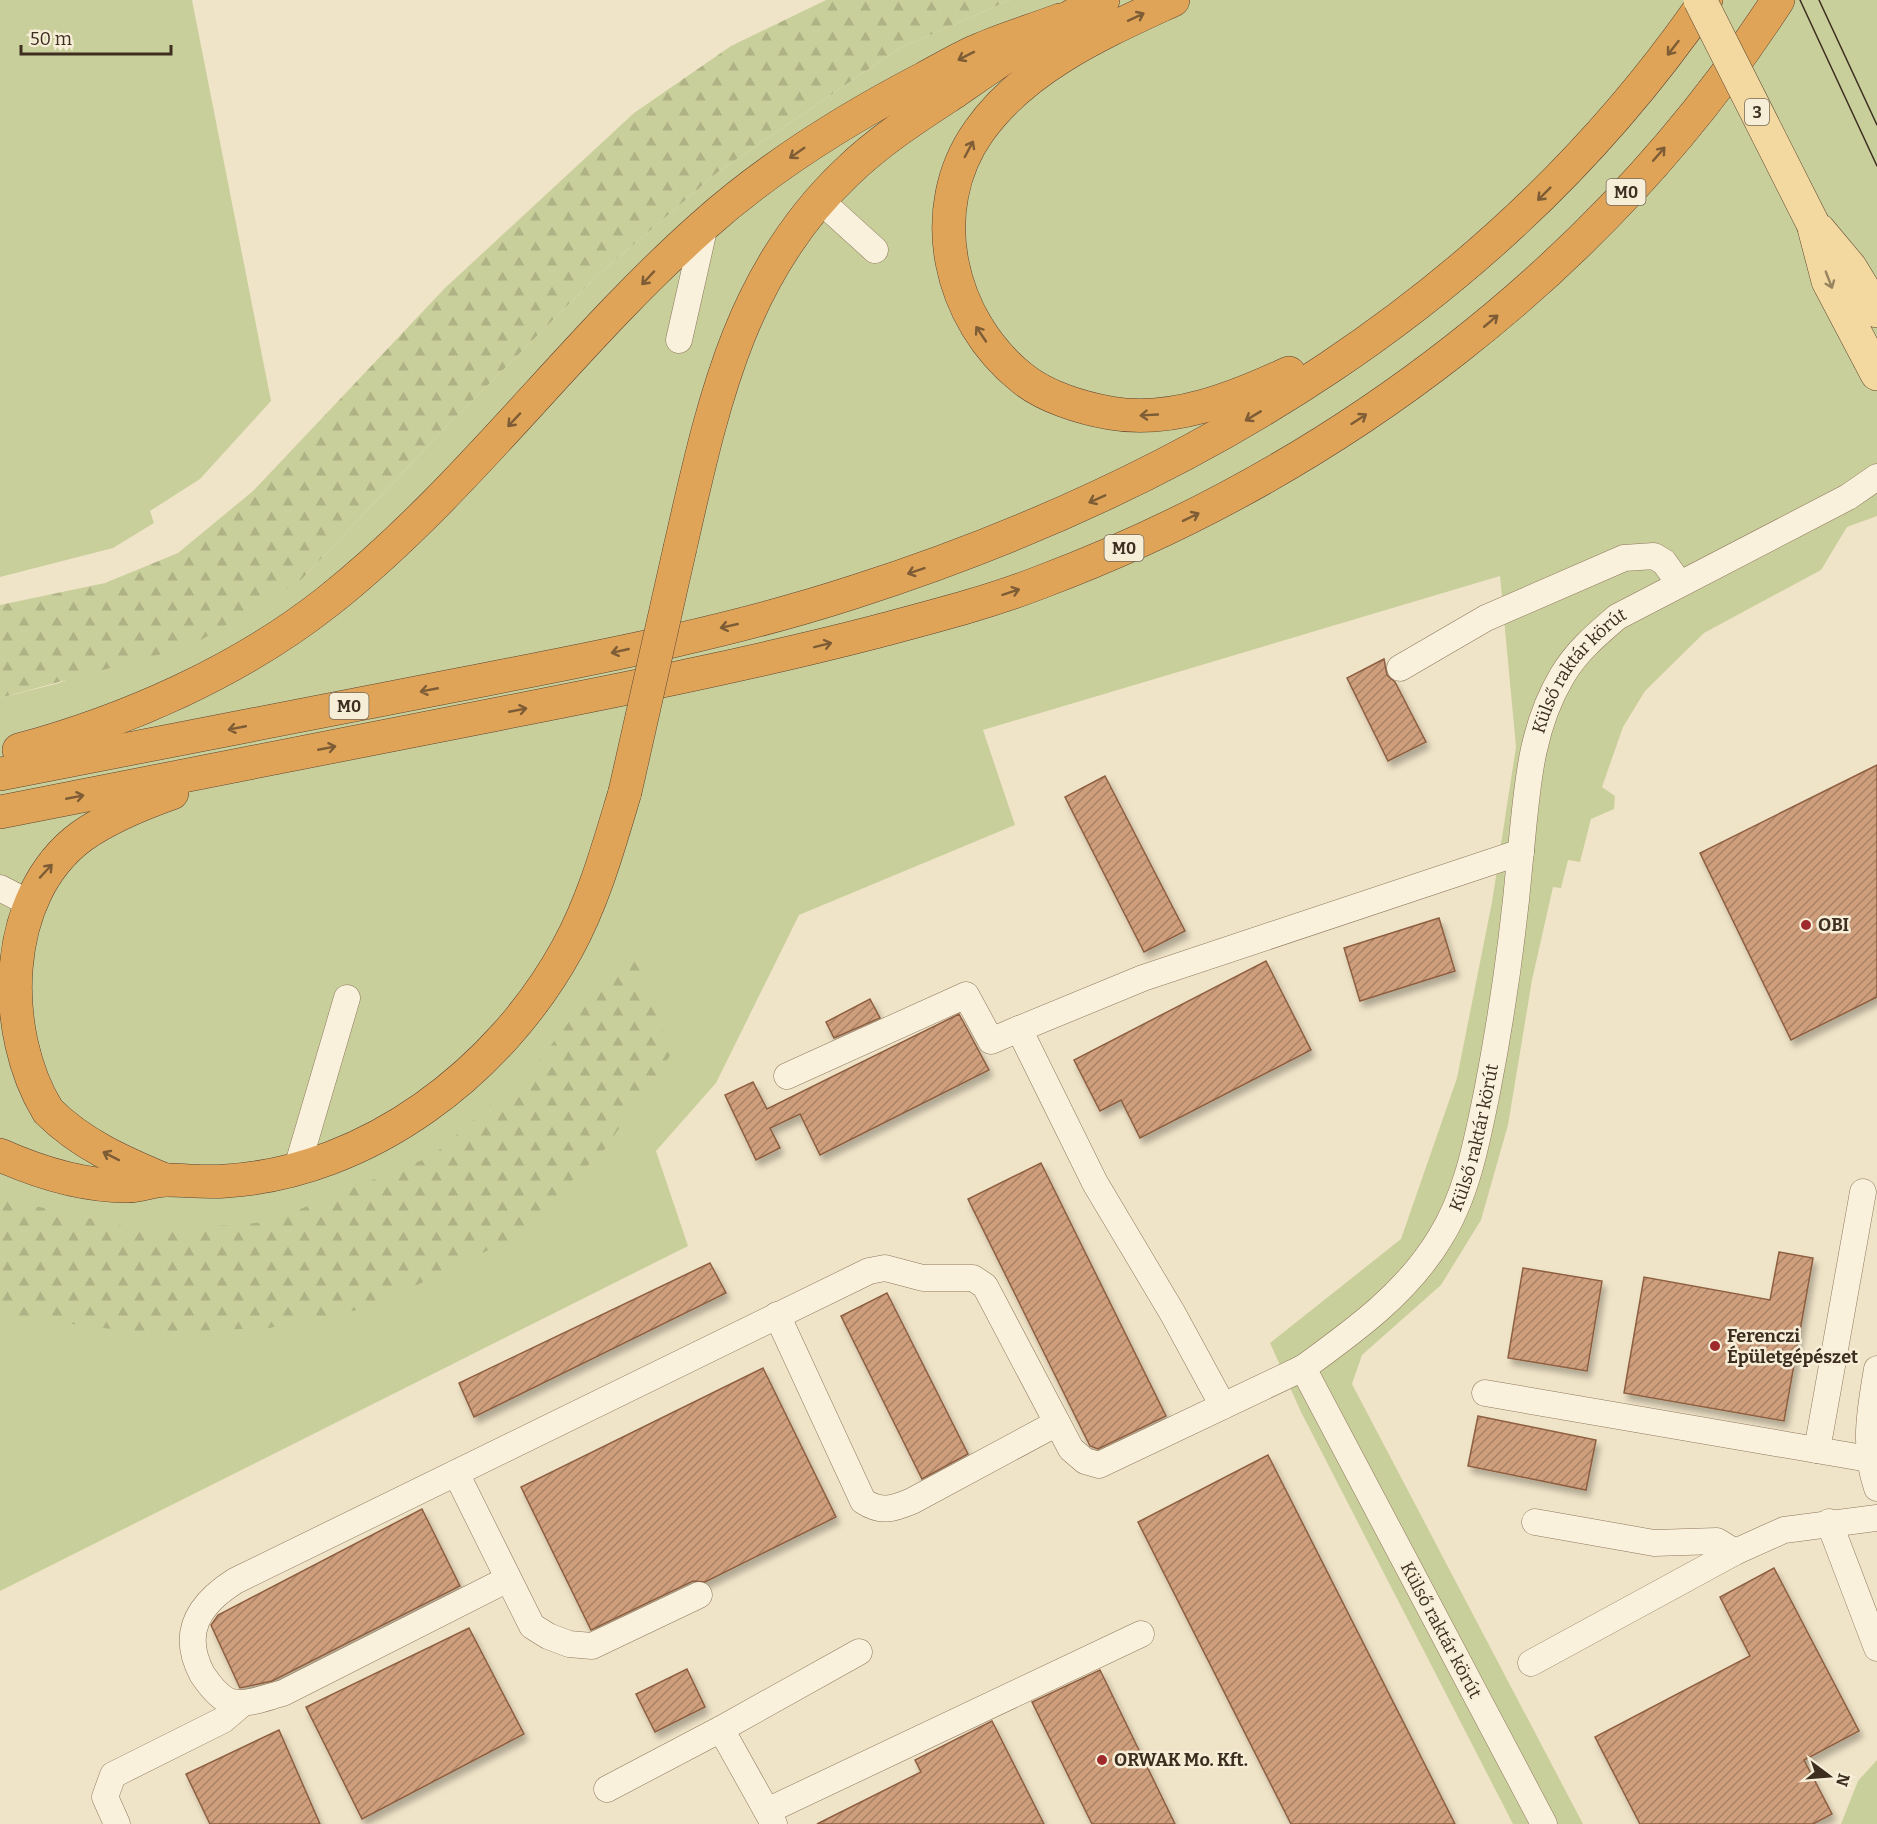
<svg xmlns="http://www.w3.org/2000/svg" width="1877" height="1824" font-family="Bitter,serif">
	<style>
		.grass { fill: #c9cf9b }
		.forest { fill: url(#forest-firs) }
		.building { fill: url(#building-hatch); stroke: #8d5f41; stroke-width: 1.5; filter: url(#shadow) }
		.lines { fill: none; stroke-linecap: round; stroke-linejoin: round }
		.minor-casing { stroke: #8d765c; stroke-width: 27 }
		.major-casing { stroke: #5b4430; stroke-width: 34 }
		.highway-casing { stroke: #5b4430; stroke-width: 34 }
		.minor { stroke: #faf1dc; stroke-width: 26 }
		.major { stroke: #f3d9a0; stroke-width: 33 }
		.highway { stroke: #e0a458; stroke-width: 33 }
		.tram { stroke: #3d2e20; stroke-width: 1.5 }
		.major-bridge-casing { stroke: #5b4430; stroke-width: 34; stroke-linecap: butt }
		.highway-bridge-casing { stroke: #5b4430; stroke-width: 34; stroke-linecap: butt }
		.major-bridge { stroke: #f3d9a0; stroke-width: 33 }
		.highway-bridge { stroke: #e0a458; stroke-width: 33 }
		.oneway { stroke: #7e5d36 }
		.oneway2 { stroke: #988460 }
		.poi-dot { fill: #9e2a2b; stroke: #f7eed8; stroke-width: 2 }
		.labels { text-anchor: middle; stroke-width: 5; stroke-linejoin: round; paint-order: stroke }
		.shield { fill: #f7eed8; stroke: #756857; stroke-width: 1.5 }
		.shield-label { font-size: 16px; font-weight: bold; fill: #3d2e20 }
		.street-label { font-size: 18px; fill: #3d2e20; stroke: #f7eed8 }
		.poi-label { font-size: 18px; font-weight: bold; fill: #3d2e20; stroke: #f7eed8; text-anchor: start }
	</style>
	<defs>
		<pattern id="forest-firs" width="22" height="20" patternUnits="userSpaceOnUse" patternTransform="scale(1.5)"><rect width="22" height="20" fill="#c9cf9b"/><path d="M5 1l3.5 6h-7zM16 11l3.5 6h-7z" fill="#aeb285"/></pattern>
		<pattern id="building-hatch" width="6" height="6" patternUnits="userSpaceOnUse" patternTransform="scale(1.5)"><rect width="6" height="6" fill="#cf9f7d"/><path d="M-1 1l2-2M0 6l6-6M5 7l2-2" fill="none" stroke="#a98266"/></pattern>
		<filter id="shadow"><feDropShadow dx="3.5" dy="6" stdDeviation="3" flood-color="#0004"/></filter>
	</defs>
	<rect width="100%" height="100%" fill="#f0e4c8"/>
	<!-- grass -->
	<g class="grass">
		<path d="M0 0H192L271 401 200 479 150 511 154 523 113 548 0 577Z"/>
		<path d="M1010 0H1877V516L1847 527 1821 570 1704 633 1645 691 1623 727 1602 787 1615 796 1614 809 1591 819 1580 862 1568 860 1561 888 1553 887 1532 980 1508 1125 1481 1220 1441 1285 1362 1355 1352 1384 1583 1824H1513L1301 1412 1270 1343 1401 1239 1457 1078 1492 902 1516 747 1500 576 983 730 1015 825 799 915 716 1083 656 1151 688 1246 0 1591V698L59 683 301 580 447 426 597 276 718 172 898 49Z"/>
		<path d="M1877 1760V1824H1841L1858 1781Z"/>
	</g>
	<!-- forest -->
	<g class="forest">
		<path d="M826 0H1010L898 49 718 172 597 276 447 426 301 580 191 646 0 698V605L105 583 178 553 253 491 445 288 634 113 731 46Z"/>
		<path d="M634 954 672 1053 604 1150 511 1239 372 1307 269 1328 144 1333 0 1315V1198L145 1231 268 1222 432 1156 536 1065 615 961Z"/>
	</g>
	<!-- building -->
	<g class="building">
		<path d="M1384 659 1387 675 1395 682 1426 742 1388 761 1347 678Z"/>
		<path d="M1877 765V997L1791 1040 1700 853Z"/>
		<path d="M1105 776 1185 931 1144 952 1065 797Z"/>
		<path d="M1439 918 1455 971 1360 1001 1344 948Z"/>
		<path d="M1266 961 1311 1050 1140 1138 1121 1100 1100 1111 1074 1060Z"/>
		<path d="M870 999 880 1018 834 1038 826 1022Z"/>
		<path d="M959 1014 989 1070 820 1155 800 1114 770 1128 780 1148 756 1160 725 1095 753 1082 767 1109Z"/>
		<path d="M1041 1163 1166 1416 1098 1449 1090 1446 968 1199Z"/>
		<path d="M1779 1252 1813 1258 1784 1421 1624 1393 1644 1277 1770 1300Z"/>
		<path d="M710 1263 726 1293 474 1417 459 1383Z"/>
		<path d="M1523 1268 1602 1281 1587 1371 1508 1358Z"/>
		<path d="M887 1293 968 1454 922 1479 841 1316Z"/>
		<path d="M763 1368 836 1517 705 1582 693 1581 591 1630 521 1487Z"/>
		<path d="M1478 1416 1596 1440 1586 1490 1468 1466Z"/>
		<path d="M1268 1455 1455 1824H1291L1138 1522Z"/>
		<path d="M422 1509 460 1586 272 1681 240 1688 211 1625 218 1615Z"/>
		<path d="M1774 1568 1859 1731 1804 1760 1832 1814 1813 1824H1640L1595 1737 1750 1656 1720 1597Z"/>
		<path d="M469 1628 524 1734 362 1819 306 1707Z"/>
		<path d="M687 1669 705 1707 655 1732 636 1694Z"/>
		<path d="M1100 1670 1175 1824H1092L1032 1702Z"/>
		<path d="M992 1721 1044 1824H817L921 1772 915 1760Z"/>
		<path d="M279 1730 320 1824H210L186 1774Z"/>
	</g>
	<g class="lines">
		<!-- minor casing -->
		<g class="minor-casing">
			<g id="minor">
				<path d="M821 201 875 250"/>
				<path d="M679 340 705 225"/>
				<path d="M1400 668 1486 618 1624 558 1654 556 1664 562 1679 583"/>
				<path d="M0 888 25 901"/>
				<path d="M787 1076 966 995 991 1041 1019 1029"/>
				<path d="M297 1168 347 998"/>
				<path d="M777 1315 863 1501C881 1513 893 1509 912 1501L1057 1423"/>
				<path d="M1877 1369C1870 1410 1863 1448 1877 1488"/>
				<path d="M1485 1393 1869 1459"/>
				<path d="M1223 1406 1173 1314 1095 1183 1019 1029 1143 978 1521 852"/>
				<path d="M1817 1450 1863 1192"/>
				<path d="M456 1473 532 1626 548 1636 569 1644 592 1646 699 1595"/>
				<path d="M1535 1522 1654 1543 1717 1541 1735 1552"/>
				<path d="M1829 1522 1877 1648"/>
				<path d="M508 1579 283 1693C267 1697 244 1707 228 1701 218 1696 208 1683 202 1674 180 1632 199 1604 235 1581L869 1271 885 1268 923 1278H973L985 1286 1071 1449 1085 1461 1099 1465 1303 1368"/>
				<path d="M1531 1663 1735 1552 1784 1530 1877 1518"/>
				<path d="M607 1789 721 1729"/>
				<path d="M767 1811 1141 1634"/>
				<path d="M117 1824 105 1797 113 1775 223 1720 243 1703"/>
				<path d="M774 1824 721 1729 859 1652"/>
				<path id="s1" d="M1544 1824 1303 1368C1354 1331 1407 1293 1440 1238 1467 1195 1477 1141 1487 1092 1502 1015 1513 938 1520 859 1527 796 1528 733 1562 676 1576 652 1596 635 1617 617L1848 497 1877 477"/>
			</g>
		</g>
		<!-- major casing -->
		<g class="major-casing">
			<g id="major">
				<path d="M1813 224 1828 281 1877 374"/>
				<path d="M1819 230 1850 267 1877 311"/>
			</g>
		</g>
		<!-- highway casing -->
		<g class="highway-casing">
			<g id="highway">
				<path d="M1173 0C1104 32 1025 66 979 131 923 210 949 320 1022 378 1045 397 1082 408 1110 413 1171 424 1235 398 1289 373"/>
				<path d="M680 548C712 409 738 275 847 172 880 140 918 116 956 91 1005 57 1050 25 1103 0"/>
				<path d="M19 750C126 721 238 672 327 602 466 492 570 344 703 226 769 167 844 120 923 79 942 69 961 57 981 49 1006 38 1034 30 1060 20"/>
				<path d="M0 774C152 744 305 715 457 685 590 659 725 634 854 592 1193 483 1501 298 1706 0"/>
				<path d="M0 812C166 780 332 747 498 714 625 689 751 664 875 632 931 617 987 603 1041 582 1338 470 1605 267 1778 0"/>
				<path d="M0 1155C38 1172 84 1186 127 1186 140 1186 153 1180 167 1180 187 1180 206 1183 226 1181 369 1172 500 1071 567 949 594 900 609 845 625 792"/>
				<path d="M165 1180C122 1162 81 1144 48 1111 0 1033 0 896 82 836 109 817 141 804 172 793"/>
			</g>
		</g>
		<!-- minor -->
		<use href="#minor" class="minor"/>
		<!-- major -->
		<use href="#major" class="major"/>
		<!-- highway -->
		<use href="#highway" class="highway"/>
		<!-- tram -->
		<g class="tram">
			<path d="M1800 0 1877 166"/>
			<path d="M1819 0 1877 125"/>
		</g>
		<!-- major-bridge casing -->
		<g class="major-bridge-casing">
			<path id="major-bridge" d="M1700 0 1813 224"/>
		</g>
		<!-- highway-bridge casing -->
		<g class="highway-bridge-casing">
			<path id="highway-bridge" d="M625 792 680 548"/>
		</g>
		<!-- major-bridge -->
		<use href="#major-bridge" class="major-bridge"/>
		<!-- highway-bridge -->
		<use href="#highway-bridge" class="highway-bridge"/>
	</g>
	<!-- one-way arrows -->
	<defs><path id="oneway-shaft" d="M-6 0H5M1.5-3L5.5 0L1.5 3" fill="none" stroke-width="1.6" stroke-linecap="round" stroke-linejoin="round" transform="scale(1.5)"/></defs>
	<g class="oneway">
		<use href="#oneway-shaft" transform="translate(1136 17) rotate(-25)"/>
		<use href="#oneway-shaft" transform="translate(1673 48) rotate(128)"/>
		<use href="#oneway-shaft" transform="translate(966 56) rotate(153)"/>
		<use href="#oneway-shaft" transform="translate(969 149) rotate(-62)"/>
		<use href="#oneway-shaft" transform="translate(797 153) rotate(145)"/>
		<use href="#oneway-shaft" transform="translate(1659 154) rotate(-49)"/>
		<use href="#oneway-shaft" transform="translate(1544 194) rotate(135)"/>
		<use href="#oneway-shaft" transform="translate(648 278) rotate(133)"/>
		<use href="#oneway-shaft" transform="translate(1491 321) rotate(-40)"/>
		<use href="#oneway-shaft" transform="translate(981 334) rotate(-124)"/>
		<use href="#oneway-shaft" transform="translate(1149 415) rotate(177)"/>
		<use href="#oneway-shaft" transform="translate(1253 416) rotate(149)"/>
		<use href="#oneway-shaft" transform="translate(1359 419) rotate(-33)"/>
		<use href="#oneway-shaft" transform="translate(514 420) rotate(133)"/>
		<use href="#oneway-shaft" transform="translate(1097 499) rotate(156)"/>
		<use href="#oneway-shaft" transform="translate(1191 517) rotate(-26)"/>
		<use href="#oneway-shaft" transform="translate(916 571) rotate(161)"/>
		<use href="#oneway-shaft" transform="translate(1011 592) rotate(-18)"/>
		<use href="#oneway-shaft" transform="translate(729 626) rotate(167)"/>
		<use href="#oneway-shaft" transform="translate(823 645) rotate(-14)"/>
		<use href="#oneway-shaft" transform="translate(620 651) rotate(167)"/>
		<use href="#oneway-shaft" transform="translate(429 690) rotate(169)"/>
		<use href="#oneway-shaft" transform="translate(518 710) rotate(-11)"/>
		<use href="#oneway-shaft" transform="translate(237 728) rotate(169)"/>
		<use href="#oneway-shaft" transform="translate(327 748) rotate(-11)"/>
		<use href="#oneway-shaft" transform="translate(75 797) rotate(-11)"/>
		<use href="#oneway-shaft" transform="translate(46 871) rotate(-47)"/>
		<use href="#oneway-shaft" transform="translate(111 1156) rotate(-153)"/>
	</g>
	<use class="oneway2" href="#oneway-shaft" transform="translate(1829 280) rotate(69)"/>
	<!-- markers -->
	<g class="poi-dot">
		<circle cx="1806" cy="925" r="6"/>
		<circle cx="1715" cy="1346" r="6"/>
		<circle cx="1102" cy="1760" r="6"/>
	</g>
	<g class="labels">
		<!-- shield labels -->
		<g class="shield">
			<rect x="1745" y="99" width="24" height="26" rx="4.5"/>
			<rect x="1606.5" y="179" width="39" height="26" rx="4.5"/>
			<rect x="1104.5" y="535" width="39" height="26" rx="4.5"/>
			<rect x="329.5" y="693" width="39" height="26" rx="4.5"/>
		</g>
		<g class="shield-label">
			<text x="1757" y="118">3</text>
			<text x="1626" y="198">M0</text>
			<text x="1124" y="554">M0</text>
			<text x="349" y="712">M0</text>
		</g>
		<!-- street labels -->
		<g class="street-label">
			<text dy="6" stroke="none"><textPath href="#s1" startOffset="1299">Külső raktár körút</textPath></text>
			<text dy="6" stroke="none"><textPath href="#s1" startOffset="813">Külső raktár körút</textPath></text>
			<text transform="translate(1441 1630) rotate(62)" y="6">Külső raktár körút</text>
		</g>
		<!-- poi labels -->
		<g class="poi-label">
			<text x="1818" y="931">OBI</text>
			<text x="1727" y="1342">Ferenczi<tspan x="1727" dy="21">Épületgépészet</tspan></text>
			<text x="1114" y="1766">ORWAK Mo. Kft.</text>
		</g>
	</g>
	<!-- north arrow -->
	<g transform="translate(1829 1776) rotate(106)" stroke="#f7eed8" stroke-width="4.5" paint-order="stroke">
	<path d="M0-4.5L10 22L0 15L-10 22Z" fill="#3d2e20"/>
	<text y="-9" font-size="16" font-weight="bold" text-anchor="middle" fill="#3d2e20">N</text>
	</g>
	<!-- scale -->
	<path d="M21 45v9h150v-9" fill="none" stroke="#3d2e20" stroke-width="3"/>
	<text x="30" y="45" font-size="18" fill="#3d2e20" stroke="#f7eed8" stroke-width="4.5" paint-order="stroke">50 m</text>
</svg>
